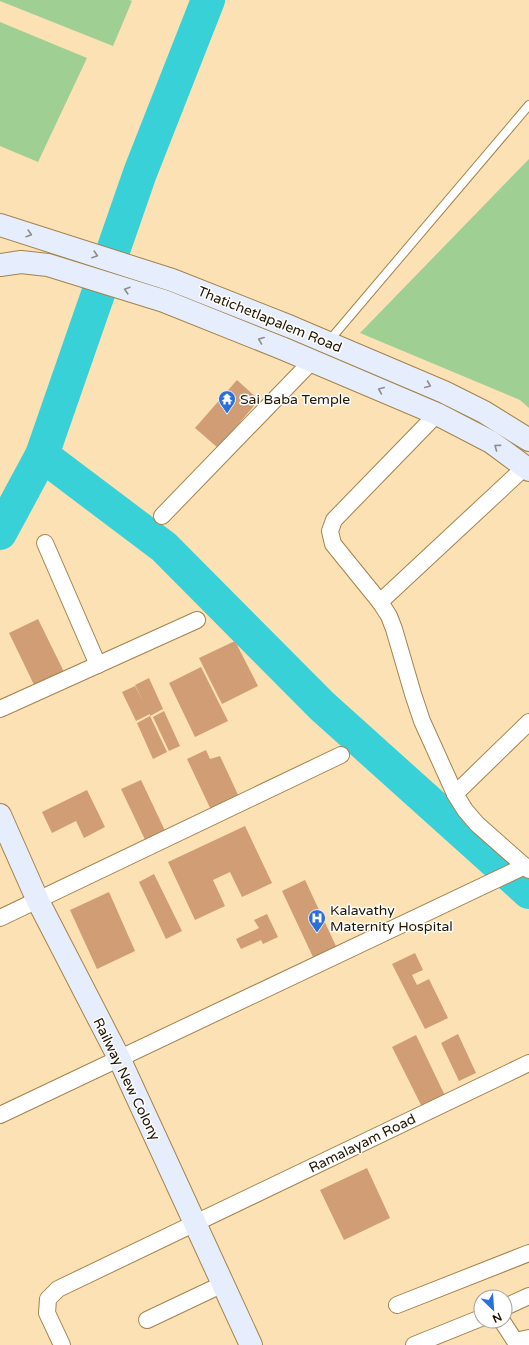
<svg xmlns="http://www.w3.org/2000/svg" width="529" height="1345" font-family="'Varela Round',sans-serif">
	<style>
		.green { fill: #9fcf93 }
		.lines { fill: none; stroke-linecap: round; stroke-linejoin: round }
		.river { stroke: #39d1d8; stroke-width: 34 }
		.building { fill: #d09d75 }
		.lane-casing { stroke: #a3834d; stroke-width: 10 }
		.street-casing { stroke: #a3834d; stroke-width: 18 }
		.secondary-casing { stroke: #a3834d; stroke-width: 24 }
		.lane { stroke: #fff; stroke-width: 8 }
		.street { stroke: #fff; stroke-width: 16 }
		.secondary { stroke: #e6eefd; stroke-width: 22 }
		.oneway { stroke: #8e8d8c }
		.labels { text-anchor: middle; stroke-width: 3; stroke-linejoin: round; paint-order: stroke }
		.street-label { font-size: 14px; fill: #221601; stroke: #fff }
		.poi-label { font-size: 14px; fill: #221601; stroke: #fff; text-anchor: start }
	</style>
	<rect width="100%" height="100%" fill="#fce1b4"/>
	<!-- green -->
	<g class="green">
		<path d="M0 0H129L132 1 113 46 0 1Z"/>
		<path d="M0 22 87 58 38 162 0 146Z"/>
		<path d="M529 159V408L520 400 360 333Z"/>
	</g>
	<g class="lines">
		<!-- river -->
		<g class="river">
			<path d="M42 455 164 547 322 706 529 892"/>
			<path d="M0 533 42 455 140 173 208 0"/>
		</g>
	</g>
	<!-- building -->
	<g class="building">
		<path d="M237 380 259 400 218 448 195 428Z"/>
		<path d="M38 619 67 678 38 693 9 633Z"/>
		<path d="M235 641 258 686 222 704 199 658Z"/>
		<path d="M201 667 228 721 195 737 169 683Z"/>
		<path d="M149 678 163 709 150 716V714L136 721 122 692 135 686 144 703 135 685Z"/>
		<path d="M164 711 180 746 169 751 153 717Z"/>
		<path d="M150 716 167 752 153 759 137 723Z"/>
		<path d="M206 750 210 759 220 756 240 799 212 812 187 759Z"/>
		<path d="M141 780 168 837 148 846 121 789Z"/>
		<path d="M87 790 105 827 84 838 76 821 52 833 42 812Z"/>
		<path d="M245 826 272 883 242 897 230 872 213 880 225 906 195 920 168 862Z"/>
		<path d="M154 874 182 931 166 939 139 882Z"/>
		<path d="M305 880 336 946 313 957 282 891Z"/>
		<path d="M109 892 135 951 97 969 70 910Z"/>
		<path d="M267 914 278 937 263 944 261 940 241 949 236 939 259 928 254 920Z"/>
		<path d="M415 953 423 970 412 975 417 985 429 979 448 1018 425 1029 392 964Z"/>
		<path d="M458 1034 476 1073 459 1081 441 1043Z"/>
		<path d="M416 1035 447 1100 424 1111 392 1047Z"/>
		<path d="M367 1168 390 1218 344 1240 320 1190Z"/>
	</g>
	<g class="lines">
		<!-- lane casing -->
		<g class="lane-casing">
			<path id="lane" d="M328 342 529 105"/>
		</g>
		<!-- street casing -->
		<g class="street-casing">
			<g id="street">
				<path d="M437 414 334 520 330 531 333 544 380 602 389 616 394 629 413 694 422 721 455 794 465 810 477 824 529 870"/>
				<path d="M162 516 312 361"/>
				<path d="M45 543 98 665"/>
				<path d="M380 602 525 467"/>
				<path d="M0 709 197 620"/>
				<path d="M455 794 529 722"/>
				<path d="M0 918 341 755"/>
				<path d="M0 1115 525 866"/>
				<path d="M397 1305 529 1253"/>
				<path d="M505 1307 529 1296"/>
				<path d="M147 1320 223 1284"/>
				<path d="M502 1321 515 1341 529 1338"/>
				<path d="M62 1345 47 1313 48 1299 58 1289 529 1063"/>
				<path d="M414 1345 481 1318"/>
			</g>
		</g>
		<!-- secondary casing -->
		<g class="secondary-casing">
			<g id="secondary">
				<path d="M0 225 172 280 291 327 444 392 484 412 529 440"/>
				<path d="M0 265 21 262 48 265 164 301 284 349 437 414 491 442 529 470"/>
				<path d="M0 815 38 901 119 1058 251 1345"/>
			</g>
		</g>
		<!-- lane -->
		<use href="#lane" class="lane"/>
		<!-- street -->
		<use href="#street" class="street"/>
		<!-- secondary -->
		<use href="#secondary" class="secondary"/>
	</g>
	<!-- one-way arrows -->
	<defs><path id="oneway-chevron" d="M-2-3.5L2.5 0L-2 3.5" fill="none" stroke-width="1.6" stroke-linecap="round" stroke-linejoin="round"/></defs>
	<g class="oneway">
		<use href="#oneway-chevron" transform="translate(29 234) rotate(17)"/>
		<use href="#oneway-chevron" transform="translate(95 255) rotate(18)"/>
		<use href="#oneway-chevron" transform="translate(127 290) rotate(-163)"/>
		<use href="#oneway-chevron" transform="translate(261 340) rotate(-158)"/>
		<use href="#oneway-chevron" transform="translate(428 385) rotate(23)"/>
		<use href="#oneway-chevron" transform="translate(381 390) rotate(-157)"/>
		<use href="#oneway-chevron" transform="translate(497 447) rotate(-144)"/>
	</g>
	<!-- icons -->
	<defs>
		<g id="temple-pin" transform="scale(0.9)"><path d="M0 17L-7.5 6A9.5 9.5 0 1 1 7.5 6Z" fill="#2b6fdb" stroke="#fff"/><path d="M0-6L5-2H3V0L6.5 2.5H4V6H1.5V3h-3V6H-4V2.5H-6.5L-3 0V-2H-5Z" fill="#fff"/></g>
		<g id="hospital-pin" transform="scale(0.9)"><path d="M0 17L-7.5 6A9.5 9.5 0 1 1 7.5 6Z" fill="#2b6fdb" stroke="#fff"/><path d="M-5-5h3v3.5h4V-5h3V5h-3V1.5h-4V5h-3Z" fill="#fff"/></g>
	</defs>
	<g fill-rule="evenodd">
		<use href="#temple-pin" x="227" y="399"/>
		<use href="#hospital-pin" x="317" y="918"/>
	</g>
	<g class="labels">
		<!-- street labels -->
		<g class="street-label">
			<text transform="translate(270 319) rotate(22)" y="5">Thatichetlapalem Road</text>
			<text transform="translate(127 1079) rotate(64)" y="5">Railway New Colony</text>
			<text transform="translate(362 1143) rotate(-26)" y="5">Ramalayam Road</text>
		</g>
		<!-- poi labels -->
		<g class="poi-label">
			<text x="240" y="404">Sai Baba Temple</text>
			<text x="330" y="915">Kalavathy<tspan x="330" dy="16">Maternity Hospital</tspan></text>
		</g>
	</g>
	<!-- north arrow -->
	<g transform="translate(493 1309) rotate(155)"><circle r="19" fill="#ffffff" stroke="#a7a299"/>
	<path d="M0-3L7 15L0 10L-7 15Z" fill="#2b6fdb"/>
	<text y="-6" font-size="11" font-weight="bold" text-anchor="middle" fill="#221601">N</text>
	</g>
</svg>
